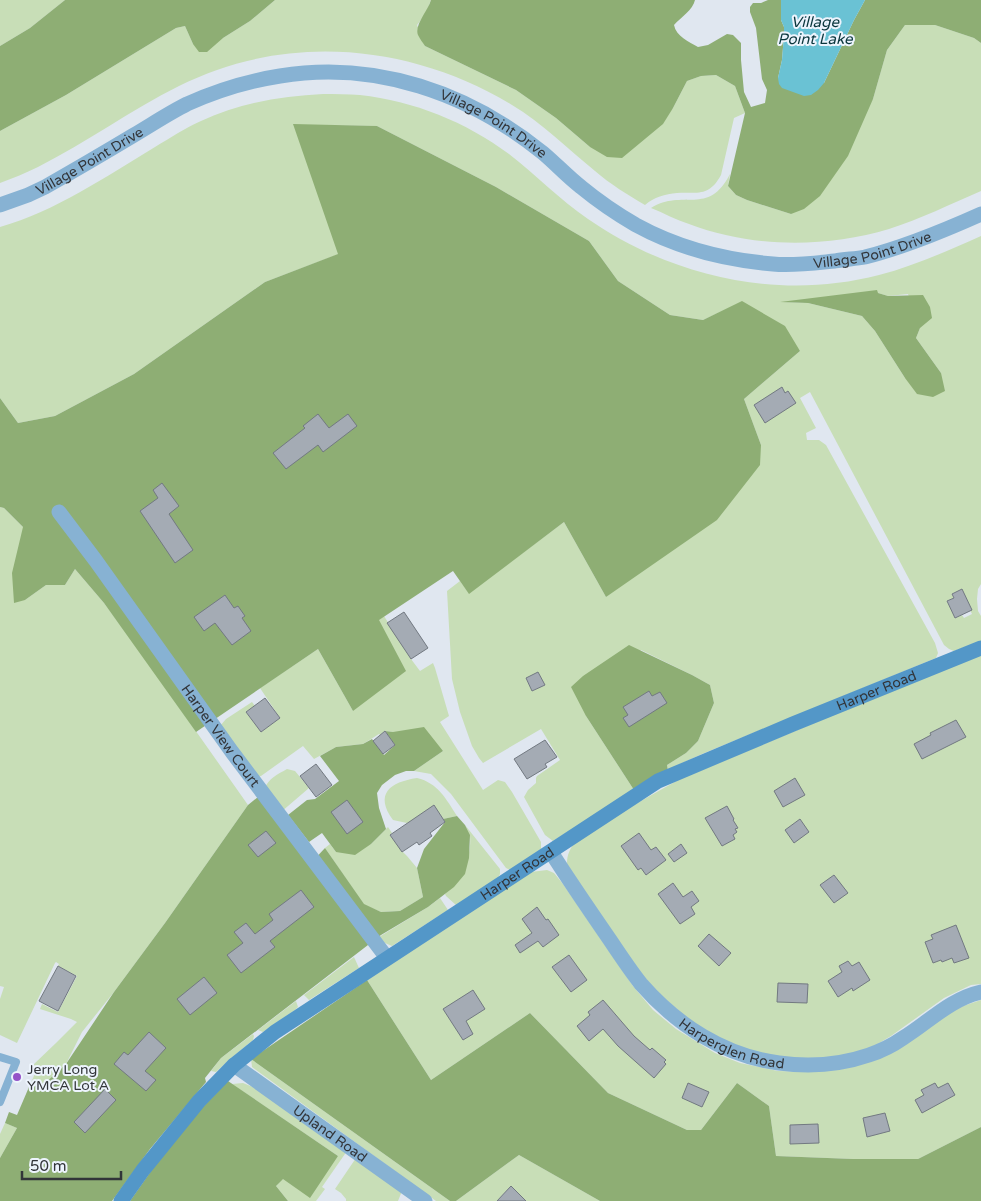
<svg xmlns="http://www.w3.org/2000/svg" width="981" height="1201" font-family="'Varela Round',sans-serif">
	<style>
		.green { fill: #c8deb7; fill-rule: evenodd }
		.forest { fill: #8eae74 }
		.water { fill: #6ac2d4 }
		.building { fill: #a4abb4; stroke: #727981 }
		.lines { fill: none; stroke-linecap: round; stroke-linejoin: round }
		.service { stroke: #87b2d3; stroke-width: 8 }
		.minor { stroke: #87b2d3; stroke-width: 15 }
		.tertiary { stroke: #87b2d3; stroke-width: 15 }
		.secondary { stroke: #5397c8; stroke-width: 15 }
		.poi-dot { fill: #9553c8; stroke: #edf4fd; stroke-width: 2 }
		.labels { text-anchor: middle; stroke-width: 4; stroke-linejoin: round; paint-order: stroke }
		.street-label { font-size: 14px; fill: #323539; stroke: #edf4fd }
		.poi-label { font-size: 14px; fill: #323539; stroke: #edf4fd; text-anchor: start }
		.water-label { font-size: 15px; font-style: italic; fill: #0a363d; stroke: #edf4fd }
	</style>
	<rect width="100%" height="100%" fill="#e0e7f0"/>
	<!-- green -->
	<g class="green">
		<path d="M0 0H65L30 28 0 46Z"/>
		<path d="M275 0H431L425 15 417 25 425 46 516 90 556 118 590 147 673 108 687 81 701 76 716 75 735 86 745 113 734 118 721 175C709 197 698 192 677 193 665 194 654 197 645 205 628 195 610 184 595 171 568 149 542 123 512 105 411 44 287 32 179 86 131 110 87 142 38 167 26 173 13 178 0 183V131L66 95 176 28 185 26 193 44 223 38 250 21Z"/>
		<path d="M905 25H935L974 38 981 43V191C951 204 920 219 889 229 825 248 752 248 689 224 676 220 664 213 651 208 683 188 708 217 730 174L728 186 736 195 747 200 791 214 873 99 887 50Z"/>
		<path d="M323 94C335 94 348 94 360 95 414 101 466 122 509 154 536 175 560 200 588 219 672 277 779 301 879 275 914 266 947 251 981 236V584L978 589 977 599 978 611 981 616V641L954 651 949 649 944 645 810 392 800 398 816 428 806 433 807 440H819L826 445 935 643 938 653 936 658 702 754 680 764 668 771 667 765 686 753 698 741 714 703 710 685 692 675 641 650 586 716 634 790 553 841 545 835 524 797 528 790 536 783V778L537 776 560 760 541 729 483 763 479 758 472 746 460 712 452 679 447 591 460 581 469 593 564 522 606 597 761 445 744 399 800 351 742 302 703 320 670 315 618 281 589 241 496 187 377 126 294 125 339 254 265 282 134 374 55 416 18 423 0 398V227C56 211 105 177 155 147 170 138 185 128 201 121 239 103 281 96 323 94ZM878 293 888 296 908 294 920 328 916 338 941 373 905 378 875 331 862 316 808 303 785 302ZM960 590 972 614 964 618 962 615 955 618 947 601 954 598 952 594ZM526 678 545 685 532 691Z"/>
		<path d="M0 507 4 508 23 527 25 600 46 585H65L75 569 104 603 138 649 248 805 165 923 114 992 82 1032 66 1064 44 1084 29 1087 38 1067 33 1065 56 1043 77 1022 71 1019 40 1009 42 1004 58 1012 77 976 58 966 59 964 56 962 55 963 17 1043 0 1035V999L4 987 0 986Z"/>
		<path d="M384 616 411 659 420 671 433 663 435 668 449 716 440 722 483 790 498 780 505 782 512 792 541 842V849L510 870 506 868 451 794 431 774 414 771 443 751 393 732 385 731 380 735 379 734 363 744 336 747 314 759 303 746 261 776 257 777 220 726 226 719 252 702 255 706 246 712 261 732 280 718 260 688 318 649 353 711 378 620Z"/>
		<path d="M981 653V984L971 985 944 998 891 1036 874 1046 858 1052 837 1057 788 1059 740 1049 701 1030 643 980 567 864C567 854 570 849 575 842L632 806 680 779Z"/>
		<path d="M287 769 295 771 309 788 281 812 265 788C268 779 278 774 287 769Z"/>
		<path d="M417 778C438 783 446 799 457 816L443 819 407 823 393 820C374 794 390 782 417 778Z"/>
		<path d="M465 825 500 869V874L498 878 456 905 446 896 445 894C461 882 472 856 470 836 469 833 467 829 465 825Z"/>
		<path d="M388 827 392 833 390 835 402 851 407 856 417 868 423 897 400 911 381 912 364 905 325 848 330 844 336 852 371 844Z"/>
		<path d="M547 870 554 873 563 884 633 986 653 1010 676 1029 715 1053 740 1063 778 1071 813 1072 859 1065 951 1010 981 1000V1127L918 1159H853L776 1156 769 1106 737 1083 701 1130H687L608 1093 530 1013 431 1080 367 980 531 872Z"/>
		<path d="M440 898 448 910 392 946 385 943 379 937 428 907Z"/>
		<path d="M354 957 359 968 309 1000 304 995Z"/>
		<path d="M296 1001 298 1007 295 1010 263 1032 258 1030Z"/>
		<path d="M253 1034 254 1036 253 1040 230 1059 216 1072 211 1071 221 1058Z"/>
		<path d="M251 1059 450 1201H436L252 1067Z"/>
		<path d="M243 1083 260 1090 347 1151 322 1187 325 1189 316 1201H288L276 1186 283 1178 338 1156 232 1084Z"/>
		<path d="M5 1123 17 1128 0 1158V1134Z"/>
		<path d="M519 1155 600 1201H526L511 1186 497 1201H456Z"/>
		<path d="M356 1158 402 1191 398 1201H346V1199L341 1193 335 1189Z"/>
	</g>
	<!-- forest -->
	<g class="forest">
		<path d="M65 0H275L250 21 223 38 207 52H199L193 44 185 26 176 28 66 95 0 131V46L30 28Z"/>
		<path d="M431 0H695C693 10 681 17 674 25 676 36 689 42 698 47L708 45 727 34 733 35 741 43V60L744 92 751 107 765 103 767 90 762 79 756 28 750 12V7L753 3H761L768 0H781V20L784 27V35L782 60 778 78 824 83 854 20 865 0H981V43L974 38 935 25H905L887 50 873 99 848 156 820 196 804 209 791 214 747 200 736 195 728 186 745 113 735 86 716 75 701 76 687 81 673 108 663 124 622 158 607 157 590 147 556 118 516 90 425 46C423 43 420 39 418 35 414 25 428 11 431 0Z"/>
		<path d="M293 124 377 126 496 187 589 241 618 281 670 315 703 320 742 301 785 326 800 351 744 399 761 445 760 465 717 520 606 597 564 522 469 594 453 571 379 620 406 671 353 711 318 649 196 732 104 603 75 569 65 585H46L25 600 14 603 12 573 23 527 4 508 0 507V398L18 423 55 416 134 374 265 282 338 254Z"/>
		<path d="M877 290 878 293 888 296 923 295 930 307 932 318 920 328 916 338 941 373 945 391 933 397 917 394 905 378 875 331 862 316 808 303 780 302Z"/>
		<path d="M629 645 692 675 710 685 714 703 698 741 686 753 667 765 668 771 634 790 586 716 571 687 583 676Z"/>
		<path d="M424 727 443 751 414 771H406L395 775 382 785 377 793 379 808 386 829 371 844 355 855 336 852 322 833 309 842 288 815 307 800 315 799 339 781 320 756 336 747 363 744 372 739 384 755 395 745 385 731 393 732Z"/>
		<path d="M258 797 310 864 325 848 364 904 381 912 400 911 423 897 417 868 424 849 445 822 443 819 457 816 465 825 470 835 469 858 465 874 454 887 428 907 381 935 221 1058 205 1078 206 1082 150 1149 112 1201H0V1158L17 1128 5 1123 9 1112 17 1115 29 1087 44 1084 66 1064 114 992 165 923 248 805Z"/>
		<path d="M367 980 431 1080 530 1013 608 1093 687 1130H701L737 1083 769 1106 776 1156 853 1159H918L981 1127V1201H600L519 1155 456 1201H450L251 1059Z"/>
		<path d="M228 1081 338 1156 310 1198 283 1179 276 1186 288 1201H130L163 1154 197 1113Z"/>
	</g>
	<!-- water -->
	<path class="water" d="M781 0H865L854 20 824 83 818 90 811 95 804 96 782 88 779 84 778 78 782 60 784 35V27L781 20Z"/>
	<!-- building -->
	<g class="building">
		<path d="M782 387 785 393 788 391 796 403 765 423 754 405Z"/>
		<path d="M318 414 329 428 348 414 357 426 323 452 318 445 286 469 273 453 305 428 303 426Z"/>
		<path d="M162 483 179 506 169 514 193 550 175 563 140 511 158 498 153 490Z"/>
		<path d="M962 589 972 610 955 618 947 601 954 598 952 594Z"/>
		<path d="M225 595 234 608 238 606 245 616 242 618 251 631 232 645 215 623 204 631 194 617Z"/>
		<path d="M404 612 428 648 411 659 387 623Z"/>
		<path d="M538 672 545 685 532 691 526 678Z"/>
		<path d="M649 691 652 696 660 692 667 703 629 727 623 718 628 715 623 707Z"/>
		<path d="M265 698 280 718 261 732 246 712Z"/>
		<path d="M956 720 966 737 922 759 914 744 931 735 930 733Z"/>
		<path d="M385 731 395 745 383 754 373 741Z"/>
		<path d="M545 740 557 757 545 764 547 767 527 779 514 759Z"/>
		<path d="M316 764 332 785 316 797 300 776Z"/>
		<path d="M795 778 805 795 783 807 774 791Z"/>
		<path d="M347 800 363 822 347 834 331 812Z"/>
		<path d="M434 805 445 822 430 833 432 836 419 845 417 842 402 852 390 835Z"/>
		<path d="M727 806 734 819 733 820 738 828 735 829 737 832 733 835 735 839 722 846 705 818Z"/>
		<path d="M800 819 809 832 794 843 785 830Z"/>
		<path d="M266 831 276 843 258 857 248 845Z"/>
		<path d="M639 833 651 850 656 847 666 860 646 875 641 868 638 870 621 846Z"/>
		<path d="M681 844 687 853 674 862 668 854Z"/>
		<path d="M834 875 848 893 834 903 820 885Z"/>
		<path d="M673 883 683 897 692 891 699 901 691 907 695 914 680 924 658 894Z"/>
		<path d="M301 890 314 907 270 941 275 947 241 973 227 955 243 943 234 932 246 923 255 934 273 920 269 914Z"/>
		<path d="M537 907 546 920 548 919 559 935 543 947 538 941 520 953 515 945 532 933 522 919Z"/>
		<path d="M956 925 969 958 954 963 952 958 942 962 941 960 933 963 925 942 933 939 931 935Z"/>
		<path d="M709 934 731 953 719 966 698 946Z"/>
		<path d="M569 955 587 980 571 992 552 967Z"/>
		<path d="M848 961 852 966 859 962 870 980 853 991 852 988 838 997 828 981 842 972 839 966Z"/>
		<path d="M58 966 76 976 58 1011 39 1001Z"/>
		<path d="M204 977 217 993 190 1015 177 999Z"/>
		<path d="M778 983 808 984 807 1003 777 1002Z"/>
		<path d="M473 990 485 1009 466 1021 473 1034 463 1040 443 1009Z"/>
		<path d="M603 1000 634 1036 650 1050 652 1048 666 1060 664 1062 666 1064 654 1078 618 1046 603 1029 589 1041 577 1026 590 1015 588 1012Z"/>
		<path d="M149 1032 166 1048 145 1071 156 1080 146 1091 114 1064 124 1052 128 1055Z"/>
		<path d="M688 1083 709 1092 702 1107 682 1098Z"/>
		<path d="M935 1083 938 1088 948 1083 955 1095 922 1113 915 1100 924 1095 921 1090Z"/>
		<path d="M105 1089 116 1100 85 1133 74 1122Z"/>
		<path d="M885 1113 890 1131 867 1137 863 1118Z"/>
		<path d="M818 1124 819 1143 790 1144V1125Z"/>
		<path d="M511 1186 526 1201H497Z"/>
	</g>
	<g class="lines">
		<!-- service -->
		<path class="service" d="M0 1057 16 1062 0 1102"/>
		<!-- minor -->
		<g class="minor">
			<path id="s1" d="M59 512 96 561 232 752 387 958"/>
			<path id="s2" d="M551 852C570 882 590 911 610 940 620 955 630 970 641 984 677 1025 724 1056 779 1063 809 1067 840 1065 869 1055 881 1051 893 1045 903 1038 929 1022 950 999 981 992"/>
			<path id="s3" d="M234 1065 425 1201"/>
		</g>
		<!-- tertiary -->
		<path class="tertiary" id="s4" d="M0 205 28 195 45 187C75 170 104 153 134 135 151 125 169 113 187 104 216 91 248 81 280 76 375 60 469 93 543 153 556 164 568 177 581 187 598 201 617 214 636 225 678 248 726 260 773 264 793 266 815 263 835 261 845 259 855 259 865 257 905 247 943 231 981 214"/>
		<!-- secondary -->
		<path class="secondary" id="s5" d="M121 1201 143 1170 199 1101 234 1065 275 1032 658 781 793 724 981 648"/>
	</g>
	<!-- markers -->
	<circle class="poi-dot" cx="17" cy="1077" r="5"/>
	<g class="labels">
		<!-- street labels -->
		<g class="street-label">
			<text dy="5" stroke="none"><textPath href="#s4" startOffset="535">Village Point Drive</textPath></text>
			<text dy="5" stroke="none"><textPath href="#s4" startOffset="100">Village Point Drive</textPath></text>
			<text dy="5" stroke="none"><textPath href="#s4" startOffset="955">Village Point Drive</textPath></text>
			<text dy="5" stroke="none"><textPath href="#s5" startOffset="924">Harper Road</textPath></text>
			<text dy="5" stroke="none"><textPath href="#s1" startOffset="276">Harper View Court</textPath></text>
			<text dy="5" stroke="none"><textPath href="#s5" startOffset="519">Harper Road</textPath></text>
			<text dy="5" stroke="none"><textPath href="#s2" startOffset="271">Harperglen Road</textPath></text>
			<text dy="5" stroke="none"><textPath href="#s3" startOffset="118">Upland Road</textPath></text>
		</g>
		<!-- poi labels -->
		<g class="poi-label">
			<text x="27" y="1074">Jerry Long<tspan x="27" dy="16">YMCA Lot A</tspan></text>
		</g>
		<!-- water labels -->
		<g class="water-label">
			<text x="815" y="27">Village<tspan x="815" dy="17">Point Lake</tspan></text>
		</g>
	</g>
	<!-- scale -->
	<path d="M22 1171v8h99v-8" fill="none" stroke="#323539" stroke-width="2.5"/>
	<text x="30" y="1171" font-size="15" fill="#323539" stroke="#edf4fd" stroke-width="4" paint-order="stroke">50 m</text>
</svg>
